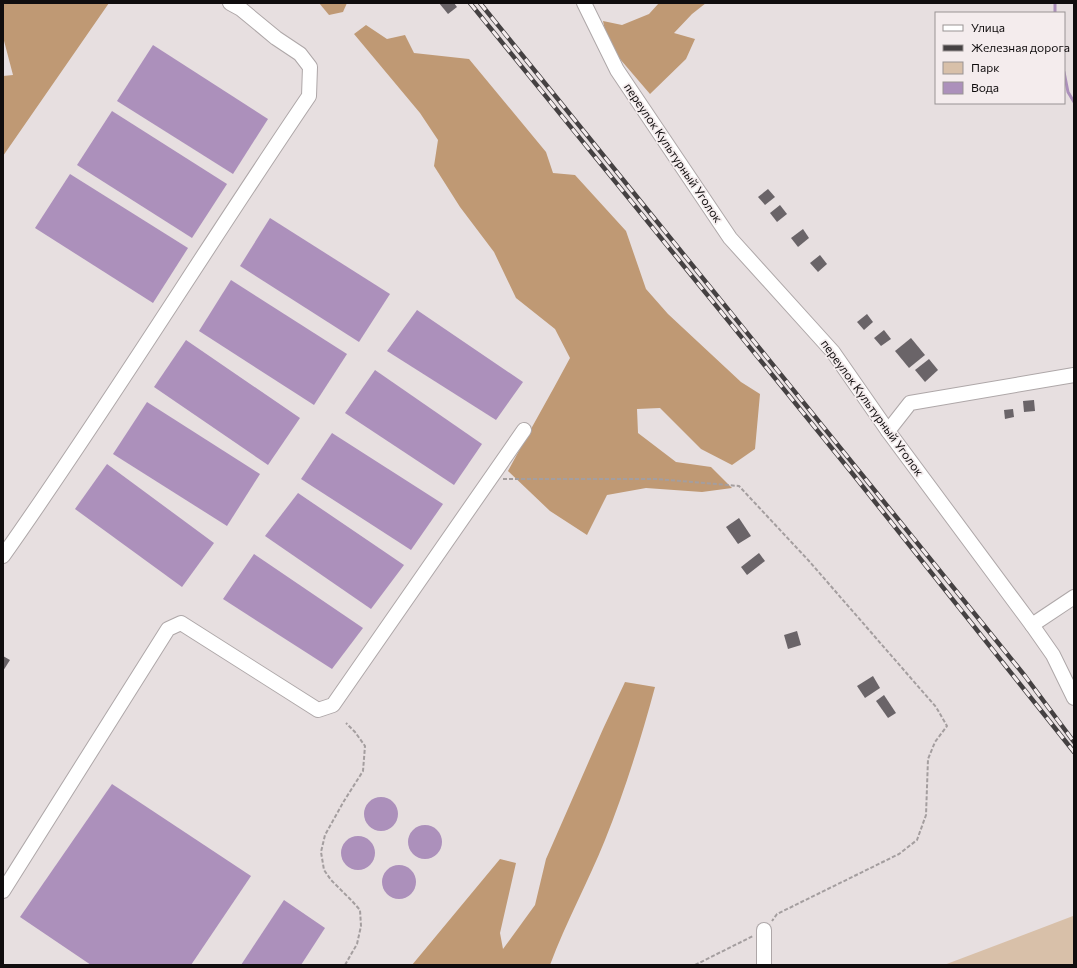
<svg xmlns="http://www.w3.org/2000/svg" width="1077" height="968" font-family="Commissioner,sans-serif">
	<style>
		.green { fill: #d8c0a9 }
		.forest { fill: #bf9974 }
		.water { fill: #ac90bb }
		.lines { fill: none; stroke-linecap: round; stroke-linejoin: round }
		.stream { stroke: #ac90bb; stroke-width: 3 }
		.building { fill: #6a6468 }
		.minor-casing { stroke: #aea7a8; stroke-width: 16 }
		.path { stroke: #a49e9f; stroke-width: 2; stroke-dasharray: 4 2; stroke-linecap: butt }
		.minor { stroke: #fff; stroke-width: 14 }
		.rail-casing { stroke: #454142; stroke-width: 4.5 }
		.rail { stroke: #f4eced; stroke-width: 3; stroke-dasharray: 9; stroke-linecap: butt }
		.labels { text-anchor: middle; stroke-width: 3.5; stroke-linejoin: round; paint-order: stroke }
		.street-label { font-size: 12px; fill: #100d0e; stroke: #f4eced }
	</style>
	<rect width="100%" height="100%" fill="#e7dfe0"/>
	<!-- green -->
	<path class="green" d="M1073 916 1074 919V965H944Z"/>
	<!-- forest -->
	<g class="forest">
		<path d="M3 3H109L3 156V76L13 75 3 37Z"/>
		<path d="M319 3H347L343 12 329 15Z"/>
		<path d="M659 3H706L692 14 674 33 695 39 686 59 650 94 608 45 603 21 622 25 649 14Z"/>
		<path d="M366 25 387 39 405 35 414 53 469 59 546 152 553 173 575 175 626 231 646 289 668 314 741 382 760 394 755 449 732 465 701 449 660 408 637 409 638 433 676 462 711 467 732 488 702 492 646 488 607 495 587 535 550 511 508 471C528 433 550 396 570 358L555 329 516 298 494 252 460 207 434 166 438 140 420 113 354 34Z"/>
		<path d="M625 682 655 687C641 739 625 790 605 840 588 882 566 922 550 965H412L500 859 516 863 500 933 503 949 535 905 546 859 603 729Z"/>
	</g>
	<!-- water -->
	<g class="water">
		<path d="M153 45 268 119 233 174 117 101Z"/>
		<path d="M112 111 227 184 192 238 77 165Z"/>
		<path d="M70 174 188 248 153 303 35 228Z"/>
		<path d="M270 218 390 294 359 342 240 266Z"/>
		<path d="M231 280 347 354 314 405 199 331Z"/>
		<path d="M417 310 523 382 496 420 387 351Z"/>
		<path d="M186 340 300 418 268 465 154 387Z"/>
		<path d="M375 370 482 444 454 485 345 413Z"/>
		<path d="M147 402 260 474 227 526 113 454Z"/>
		<path d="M332 433 443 504 411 550 301 479Z"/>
		<path d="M107 464 214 543 182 587 75 509Z"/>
		<path d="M298 493 404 565 371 609 265 536Z"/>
		<path d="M254 554 363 628 332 669 223 599Z"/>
		<path d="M112 784 251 876 191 965H91L20 917Z"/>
		<circle cx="381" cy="814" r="17"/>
		<circle cx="425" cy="842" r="17"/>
		<circle cx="358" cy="853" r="17"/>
		<circle cx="399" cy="882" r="17"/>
		<path d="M284 900 325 928 301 965H241Z"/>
	</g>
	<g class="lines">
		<!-- stream -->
		<g class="stream">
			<path d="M1055 13V3"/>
			<path d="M1064 72 1068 92 1074 102"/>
		</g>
	</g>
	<!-- building -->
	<g class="building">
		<path d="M439 3H454L457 7 448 14Z"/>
		<path d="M768 189 775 197 765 205 758 197Z"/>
		<path d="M780 205 787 214 777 222 770 213Z"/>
		<path d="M803 229 809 238 798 247 791 238Z"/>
		<path d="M820 255 827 264 818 272 810 263Z"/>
		<path d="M867 314 873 322 864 330 857 322Z"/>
		<path d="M884 330 891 339 881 346 874 338Z"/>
		<path d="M911 338 925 355 909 368 895 351Z"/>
		<path d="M929 359 938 370 925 382 915 370Z"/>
		<path d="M1034 400 1035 411 1024 412 1023 401Z"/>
		<path d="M1013 409 1014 417 1005 419 1004 410Z"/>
		<path d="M739 518 751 536 738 544 726 527Z"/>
		<path d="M759 553 765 561 747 575 741 567Z"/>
		<path d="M797 631 801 645 788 649 784 635Z"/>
		<path d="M3 656 10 660 3 671Z"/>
		<path d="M873 676 880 688 865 698 857 686Z"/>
		<path d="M884 695 896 713 888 718 876 701Z"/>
	</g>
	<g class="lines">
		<!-- minor casing -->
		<g class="minor-casing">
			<g id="minor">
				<path d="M584 3 617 70 730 238 833 352 888 431 1032 625 1053 655 1074 698"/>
				<path d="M888 431 910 403 1074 375"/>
				<path d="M3 556C109 406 205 249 309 96L310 67 300 54 276 38 241 9 230 3"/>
				<path d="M1032 625 1074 597"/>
				<path d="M3 891 168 629 181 623 318 710 333 705 524 430"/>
				<path d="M764 930V965"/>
			</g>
		</g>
		<!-- path -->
		<g class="path">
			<path d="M503 479H657L739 486 809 561 936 707 947 726 935 742 928 759 926 815 917 840 899 854 777 914 772 921"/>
			<path d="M345 965 357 944 361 926 360 910 352 901 331 880 324 870 321 852 325 835 344 801 363 771 365 746 355 732 346 723"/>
			<path d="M695 965 753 936"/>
		</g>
		<!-- minor -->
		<use href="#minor" class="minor"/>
		<!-- rail casing -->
		<g class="rail-casing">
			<g id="rail">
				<path d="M470 3 852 473 1074 752"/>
				<path d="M480 3 1025 676 1074 742"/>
			</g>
		</g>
		<!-- rail -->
		<use href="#rail" class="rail"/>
	</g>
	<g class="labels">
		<!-- street labels -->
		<g class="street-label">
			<text transform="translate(673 153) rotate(56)" y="4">переулок Культурный Уголок</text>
			<text transform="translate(872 408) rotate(54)" y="4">переулок Культурный Уголок</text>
		</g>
	</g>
	<!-- border -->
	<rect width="1077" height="968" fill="none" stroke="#100d0e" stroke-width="8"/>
	<!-- legend -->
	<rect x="935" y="12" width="130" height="92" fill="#f4eced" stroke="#999394"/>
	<rect x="943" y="25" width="20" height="6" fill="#ffffff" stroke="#999394"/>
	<text x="971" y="32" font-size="12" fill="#100d0e">Улица</text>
	<rect x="943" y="45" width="20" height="6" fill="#454142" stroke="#999394"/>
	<text x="971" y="52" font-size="12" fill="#100d0e">Железная дорога</text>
	<rect x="943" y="62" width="20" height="12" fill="#d8c0a9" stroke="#999394"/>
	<text x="971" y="72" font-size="12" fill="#100d0e">Парк</text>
	<rect x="943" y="82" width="20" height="12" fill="#ac90bb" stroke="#999394"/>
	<text x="971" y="92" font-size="12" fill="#100d0e">Вода</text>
</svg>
